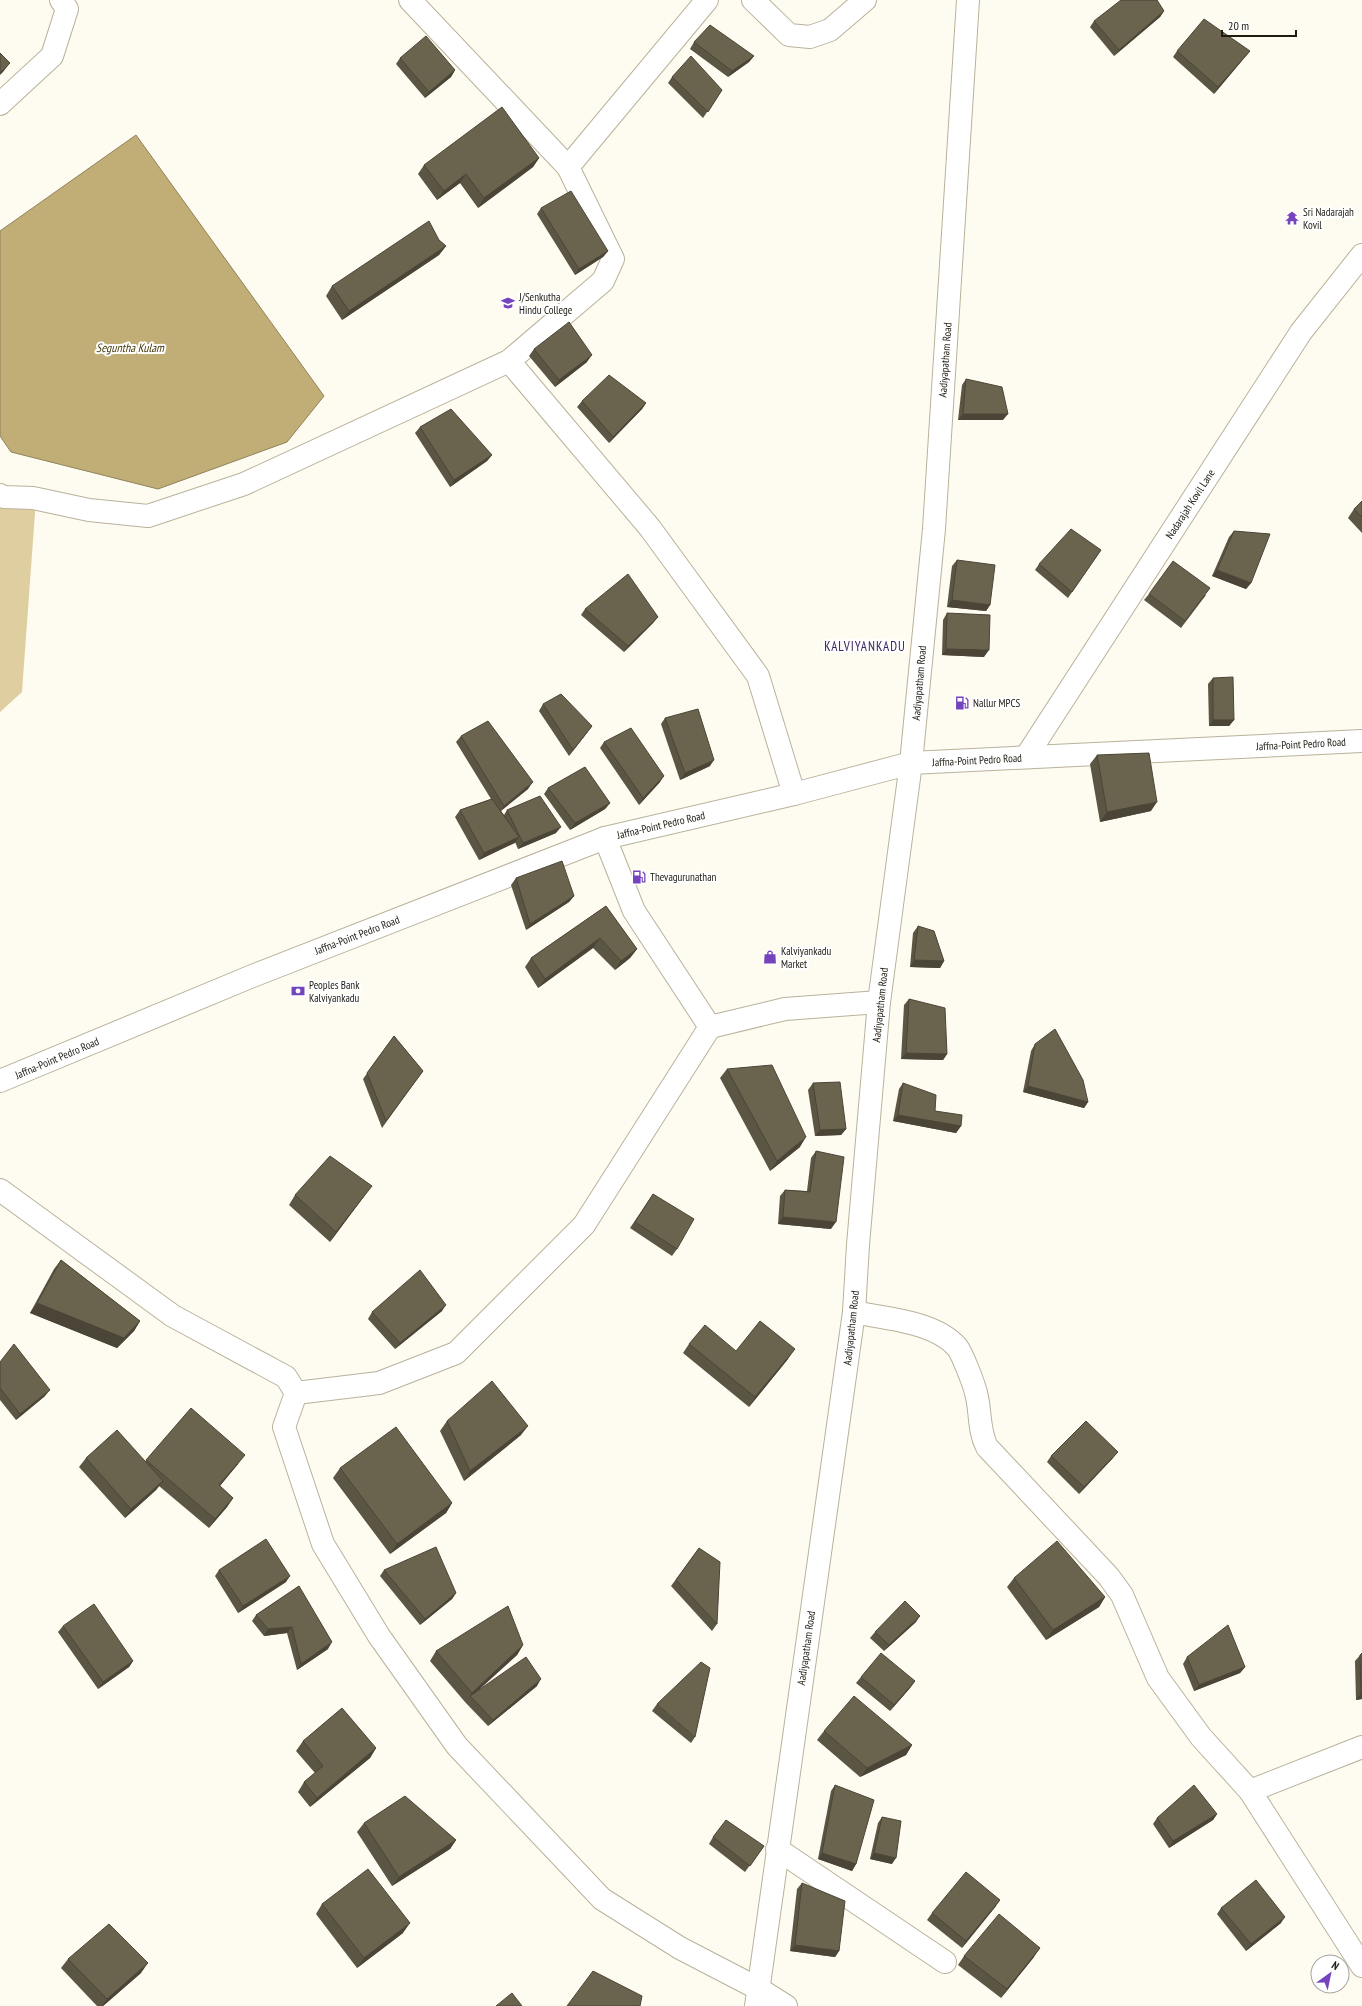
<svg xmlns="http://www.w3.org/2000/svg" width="1362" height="2006" font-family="'PT Sans Narrow',sans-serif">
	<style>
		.green { fill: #dfcfa0 }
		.water { fill: #c1ae77; stroke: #908259 }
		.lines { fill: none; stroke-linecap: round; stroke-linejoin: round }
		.minor-casing { stroke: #b9b29b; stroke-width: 24 }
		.tertiary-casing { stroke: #b9b29b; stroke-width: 24 }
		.primary-casing { stroke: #b9b29b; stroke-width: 24 }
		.minor { stroke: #fff; stroke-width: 22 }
		.tertiary { stroke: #fff; stroke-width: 22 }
		.primary { stroke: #fff; stroke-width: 22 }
		.wall { fill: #5b5543 }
		.shaded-wall { fill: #4a4537 }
		.building { fill: #6a634e; stroke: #4a4537 }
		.labels { text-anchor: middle; stroke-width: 4; stroke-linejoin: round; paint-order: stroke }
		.poi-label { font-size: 11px; fill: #1d1a12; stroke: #fff; text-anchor: start }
		.street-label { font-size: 11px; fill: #1d1a12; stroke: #fff }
		.water-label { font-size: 12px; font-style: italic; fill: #483b0d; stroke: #fff }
		.quarter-label { font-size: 13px; letter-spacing: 1px; fill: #39235d; stroke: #fff }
	</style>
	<rect width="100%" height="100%" fill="#fefbf1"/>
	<!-- green -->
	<path class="green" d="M0 495 36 499 22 692 0 712Z"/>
	<!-- water -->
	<path class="water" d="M136 135 324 396 287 442 158 489 11 452 0 436V231Z"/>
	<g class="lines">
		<!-- minor casing -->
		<g class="minor-casing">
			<g id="minor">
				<path d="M753 0 789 35 810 37 830 30 865 0"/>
				<path d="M0 104 52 56 67 9 61 0"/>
				<path d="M568 167 707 0"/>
				<path d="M509 361 650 528 758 676 794 794"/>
				<path d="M0 495 4 497 33 498 89 510 148 516 244 484 509 361 603 281 613 259 568 167 410 0"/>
				<path d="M1026 757 1301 332 1362 255"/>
				<path d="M605 838 634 911 710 1027"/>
				<path d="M0 1190 173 1316 286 1377 296 1393 284 1427 323 1544 379 1636 457 1746 602 1899 680 1948 759 1989 786 2006"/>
				<path d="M854 1312C886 1319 934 1321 957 1347 962 1353 974 1384 976 1393 981 1410 978 1430 987 1447L1109 1577 1122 1595 1158 1678 1201 1737 1250 1791 1362 1966"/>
				<path d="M296 1393 379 1383 456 1353 584 1225 710 1027 785 1009 879 1002"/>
				<path d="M1250 1791 1362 1747"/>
				<path d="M777 1849 945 1962"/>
			</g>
		</g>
		<!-- tertiary casing -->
		<g class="tertiary-casing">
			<path id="tertiary" d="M756 2006 854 1312 858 1245 879 1002 911 763 934 529 968 0"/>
		</g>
		<!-- primary casing -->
		<g class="primary-casing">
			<path id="primary" d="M0 1081 250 977 605 838 794 794 911 763 1362 741"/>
		</g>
		<!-- minor -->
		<use href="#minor" class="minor"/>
		<!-- tertiary -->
		<use href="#tertiary" class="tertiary"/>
		<!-- primary -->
		<use href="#primary" class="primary"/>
	</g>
	<!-- wall -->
	<g class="wall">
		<path d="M1164 11 1160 17 1114 56 1090 27 1094 21Z"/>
		<path d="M694 42 754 56 749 62 728 77 690 49Z"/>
		<path d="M1177 51H1250L1245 57 1214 94 1173 57Z"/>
		<path d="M400 58 455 70 451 77 425 98 396 64Z"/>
		<path d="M672 77 722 90 703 118 668 83Z"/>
		<path d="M539 158 533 167 478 208 460 183 437 200 418 174 424 165Z"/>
		<path d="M541 208 608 251 603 257 575 275 537 214Z"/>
		<path d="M439 240 446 246 439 255 342 320 326 296 332 286Z"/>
		<path d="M534 349 587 362 555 387 529 356Z"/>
		<path d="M966 379 1003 420H958L962 385Z"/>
		<path d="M582 401 646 403 642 409 609 443 577 407Z"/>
		<path d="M420 427 492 455 487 461 450 487 415 433Z"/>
		<path d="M1362 501V533L1348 518 1354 509Z"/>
		<path d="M1234 531 1251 583 1246 589 1212 576 1229 537Z"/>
		<path d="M1101 550 1068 598 1035 570 1039 564Z"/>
		<path d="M957 560 990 605 986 611 947 607 952 566Z"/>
		<path d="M1149 594 1206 595 1181 628 1144 600Z"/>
		<path d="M585 609 658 617 653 623 624 652 581 615Z"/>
		<path d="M947 613 984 657 942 655 943 620Z"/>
		<path d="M1213 678 1234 720 1229 726H1209L1208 684Z"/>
		<path d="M543 704 592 726 569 756 539 711Z"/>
		<path d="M665 718 710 766 680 780 661 724Z"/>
		<path d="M461 736 528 789 501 811 504 815 507 810 556 833 518 849 515 842 479 860 455 817 460 810 491 799 456 742Z"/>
		<path d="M604 742 660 782 639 805 600 748Z"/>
		<path d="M1097 755 1151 811 1100 822 1090 764Z"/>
		<path d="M548 788 610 803 605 809 570 830 544 794Z"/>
		<path d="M516 878 574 896 569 902 526 930 511 885Z"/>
		<path d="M606 906 637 949 630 958 615 970 593 948 538 988 525 967 531 958Z"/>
		<path d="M918 926 944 961 940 968 910 967 913 933Z"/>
		<path d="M909 999 947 1054 943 1060 901 1059 904 1005Z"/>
		<path d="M394 1036 423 1071 382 1128 363 1079Z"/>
		<path d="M1035 1044 1088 1102 1084 1108 1023 1092 1031 1051Z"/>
		<path d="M727 1069 800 1147 770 1171 720 1078Z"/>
		<path d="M813 1083 846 1129 841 1135 815 1136 808 1090Z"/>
		<path d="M903 1083 935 1111 961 1126 956 1133 893 1121 899 1089Z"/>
		<path d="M816 1151 831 1229 778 1224 780 1196 785 1190 807 1191 811 1158Z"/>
		<path d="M653 1194 677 1249 672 1256 630 1228Z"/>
		<path d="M295 1195H365L330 1242 289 1205Z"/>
		<path d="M61 1260 140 1321 134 1331 117 1348 30 1313 54 1269Z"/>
		<path d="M442 1311 395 1349 368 1319 372 1312Z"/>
		<path d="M689 1344 736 1351 788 1359 749 1407 683 1353Z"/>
		<path d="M0 1362 45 1396 16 1420 0 1400Z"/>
		<path d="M447 1421 521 1435 464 1481 440 1431Z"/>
		<path d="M1051 1456 1113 1458 1079 1494 1047 1462Z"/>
		<path d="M86 1458 145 1462 146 1460 238 1464 220 1486 233 1498 227 1507 209 1528 159 1486 156 1490 125 1518 79 1467Z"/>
		<path d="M340 1468 452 1503 446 1513 390 1554 333 1478Z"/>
		<path d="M699 1548 717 1624 712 1631 671 1586Z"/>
		<path d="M219 1570 286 1582 238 1613 215 1576Z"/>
		<path d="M384 1570 456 1593 452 1599 420 1625 380 1576Z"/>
		<path d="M1014 1578 1105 1597 1099 1607 1046 1640 1007 1587Z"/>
		<path d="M299 1586 328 1649 297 1670 287 1633 264 1636 252 1621 256 1615Z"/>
		<path d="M916 1622 884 1651 870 1638 875 1632Z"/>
		<path d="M63 1626 133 1661 129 1667 98 1689 58 1632Z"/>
		<path d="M523 1645 517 1655 479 1689 537 1686 488 1726 465 1702 430 1661 436 1651Z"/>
		<path d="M1362 1653V1699L1356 1700 1355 1661Z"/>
		<path d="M1187 1657 1245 1667 1240 1673 1194 1691 1183 1664Z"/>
		<path d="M861 1677 915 1681 910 1688 890 1711 856 1683Z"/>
		<path d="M657 1704 695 1737 691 1743 652 1711Z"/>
		<path d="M824 1731 912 1745 906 1755 860 1777 817 1740Z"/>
		<path d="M303 1741 376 1748 370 1758 310 1807 298 1792 304 1782 315 1773 296 1751Z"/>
		<path d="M835 1785 856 1864 852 1871 818 1859 831 1791Z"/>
		<path d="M1217 1814 1213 1820 1169 1848 1153 1824 1157 1818Z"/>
		<path d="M882 1817 892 1864 870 1859 878 1823Z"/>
		<path d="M364 1823 456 1840 450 1849 392 1886 357 1832Z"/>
		<path d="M713 1837 764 1846 745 1872 709 1844Z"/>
		<path d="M802 1883 839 1951 835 1957 790 1951 797 1889Z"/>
		<path d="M322 1904 403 1933 357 1968 316 1914Z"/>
		<path d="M996 1906 962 1948 927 1920 932 1913Z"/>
		<path d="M1221 1908 1281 1923 1246 1951 1217 1914Z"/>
		<path d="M964 1956 1034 1957 1001 1998 958 1965Z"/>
		<path d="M68 1959 141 1973 103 2006H97L61 1968Z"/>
	</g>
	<!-- shaded-wall -->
	<g class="shaded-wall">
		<path d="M1164 11 1160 17 1114 56 1119 50Z"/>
		<path d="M1250 51 1245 57 1214 94 1218 87Z"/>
		<path d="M754 56 749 62 728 77 732 71Z"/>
		<path d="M10 63 3 72 0 75V73Z"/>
		<path d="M455 70 451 77 425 98 429 92Z"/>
		<path d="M539 158 533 167 478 208 484 198Z"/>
		<path d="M466 174 460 183 437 200 444 191Z"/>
		<path d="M446 246 439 255 342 320 349 311Z"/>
		<path d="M608 251 603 257 575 275 579 269Z"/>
		<path d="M592 355 587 362 555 387 559 380Z"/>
		<path d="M646 403 642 409 609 443 613 437Z"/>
		<path d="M963 414H1008L1003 420H958Z"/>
		<path d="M492 455 487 461 450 487 454 480Z"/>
		<path d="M1217 570 1251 583 1246 589 1212 576Z"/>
		<path d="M952 600 990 605 986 611 947 607Z"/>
		<path d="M658 617 653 623 624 652 628 646Z"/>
		<path d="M946 649 989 650 984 657 942 655Z"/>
		<path d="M1213 720H1234L1229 726H1209Z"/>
		<path d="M592 726 587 733 569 756 573 750Z"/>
		<path d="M714 760 710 766 680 780 685 773Z"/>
		<path d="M664 776 660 782 639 805 643 798Z"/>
		<path d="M533 782 528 789 499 812 504 806Z"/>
		<path d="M1157 802 1151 811 1100 822 1107 812Z"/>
		<path d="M610 803 605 809 570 830 575 823Z"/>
		<path d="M561 827 556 833 518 849 523 843Z"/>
		<path d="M519 837 515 843 479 860 484 853Z"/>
		<path d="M574 896 569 902 526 930 530 924Z"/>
		<path d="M600 938 593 948 538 988 545 979Z"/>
		<path d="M637 949 630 958 615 970 621 961Z"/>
		<path d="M914 960 944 961 940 968 910 967Z"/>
		<path d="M906 1053 947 1054 943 1060 901 1059Z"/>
		<path d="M1028 1086 1088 1102 1084 1108 1023 1092Z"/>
		<path d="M898 1115 961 1126 956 1133 893 1121Z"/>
		<path d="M846 1129 841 1135 815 1136 820 1130Z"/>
		<path d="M806 1137 800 1147 770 1171 777 1161Z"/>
		<path d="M372 1186 365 1195 330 1242 336 1232Z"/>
		<path d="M783 1217 836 1222 831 1229 778 1224Z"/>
		<path d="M37 1303 140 1321 134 1331 117 1348 30 1313Z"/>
		<path d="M446 1305 442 1311 395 1349 400 1343Z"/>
		<path d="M795 1349 788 1359 749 1407 755 1397Z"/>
		<path d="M50 1390 45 1396 16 1420 20 1414Z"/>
		<path d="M528 1426 521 1435 464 1481 470 1471Z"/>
		<path d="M1118 1452 1113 1458 1079 1494 1084 1487Z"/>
		<path d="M245 1455 238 1464 212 1495 219 1485Z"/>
		<path d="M163 1481 156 1490 125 1518 131 1509Z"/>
		<path d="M233 1498 227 1507 209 1528 215 1519Z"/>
		<path d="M452 1503 446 1513 390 1554 397 1544Z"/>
		<path d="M290 1576 286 1582 238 1613 243 1606Z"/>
		<path d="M456 1593 452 1599 420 1625 425 1619Z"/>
		<path d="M1105 1597 1099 1607 1046 1640 1053 1630Z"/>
		<path d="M920 1616 916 1622 884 1651 889 1645Z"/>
		<path d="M292 1627 287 1633 264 1636 268 1629Z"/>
		<path d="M332 1642 328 1649 297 1670 301 1664Z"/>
		<path d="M523 1645 517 1655 471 1697 470 1696 472 1693Z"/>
		<path d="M133 1661 129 1667 98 1689 103 1682Z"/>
		<path d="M1245 1667 1240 1673 1194 1691 1199 1685Z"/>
		<path d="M541 1679 537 1686 488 1726 493 1720Z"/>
		<path d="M915 1681 910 1688 890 1711 894 1705Z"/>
		<path d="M1361 1693H1362V1699L1356 1700Z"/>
		<path d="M912 1745 906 1755 860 1777 867 1768Z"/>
		<path d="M376 1748 370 1758 310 1807 317 1798Z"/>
		<path d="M1217 1814 1213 1820 1169 1848 1173 1841Z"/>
		<path d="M456 1840 450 1849 392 1886 399 1877Z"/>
		<path d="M822 1853 856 1864 852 1871 818 1859Z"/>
		<path d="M874 1853 896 1858 892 1864 870 1859Z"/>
		<path d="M1000 1900 996 1906 962 1948 966 1941Z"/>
		<path d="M1285 1917 1281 1923 1246 1951 1251 1944Z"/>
		<path d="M410 1923 403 1933 357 1968 364 1958Z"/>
		<path d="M795 1945 839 1951 835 1957 790 1951Z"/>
		<path d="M1040 1948 1034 1957 1001 1998 1007 1989Z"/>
		<path d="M148 1963 141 1973 103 2006H102L107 1999Z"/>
	</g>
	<!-- building -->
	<g class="building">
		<path d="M1121 0H1157L1164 11 1119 50 1094 21Z"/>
		<path d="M1204 19 1250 51 1218 87 1177 51Z"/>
		<path d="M710 25 754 56 732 71 694 42Z"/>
		<path d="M426 36 455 70 429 92 400 58Z"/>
		<path d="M0 53 10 63 0 73Z"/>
		<path d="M691 56 722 90 708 112 672 77Z"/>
		<path d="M502 107 539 158 484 198 466 174 444 191 424 165Z"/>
		<path d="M571 191 608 251 579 269 541 208Z"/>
		<path d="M429 221 439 240 446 246 349 311 332 286Z"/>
		<path d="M569 322 592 355 559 380 534 349Z"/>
		<path d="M609 375 646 403 613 437 582 401Z"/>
		<path d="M966 379 1002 387 1008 414H963Z"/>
		<path d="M451 409 492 455 454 480 420 427Z"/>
		<path d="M1362 501V517L1354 509Z"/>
		<path d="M1071 529 1101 550 1072 592 1039 564Z"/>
		<path d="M1234 531 1270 534 1251 583 1217 570Z"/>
		<path d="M957 560 995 565 990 605 952 600Z"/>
		<path d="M1173 561 1210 588 1185 621 1149 594Z"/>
		<path d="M628 574 658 617 628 646 585 609Z"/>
		<path d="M947 613 990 615 989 650 946 649Z"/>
		<path d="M1233 677 1234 720H1213V678Z"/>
		<path d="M561 694 592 726 573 750 543 704Z"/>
		<path d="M698 709 714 760 685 773 665 718Z"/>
		<path d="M488 721 533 782 504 806 461 736Z"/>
		<path d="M631 728 664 776 643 798 604 742Z"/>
		<path d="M1149 753 1157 802 1107 812 1097 755Z"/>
		<path d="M585 767 610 803 575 823 548 788Z"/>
		<path d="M540 796 561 827 523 843 507 810Z"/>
		<path d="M492 799 519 837 484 853 460 810Z"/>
		<path d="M562 861 574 896 530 924 516 878Z"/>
		<path d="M606 906 637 949 621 961 600 938 545 979 531 958Z"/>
		<path d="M918 926 934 931 944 961 914 960Z"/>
		<path d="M909 999 945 1008 947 1054 906 1053Z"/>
		<path d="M1055 1029 1083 1080 1088 1102 1028 1086 1035 1044Z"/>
		<path d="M394 1036 423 1071 386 1121 367 1073Z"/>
		<path d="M772 1065 806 1137 777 1161 727 1069Z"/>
		<path d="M840 1082 846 1129 820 1130 813 1083Z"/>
		<path d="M903 1083 936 1095 935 1111 962 1115 961 1126 898 1115Z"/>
		<path d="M816 1151 844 1157 836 1222 783 1217 785 1190 810 1192Z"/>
		<path d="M330 1156 372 1186 336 1232 295 1195Z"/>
		<path d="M653 1194 694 1219 677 1249 635 1222Z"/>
		<path d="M61 1260 140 1321 124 1338 37 1303Z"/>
		<path d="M420 1270 446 1305 400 1343 372 1312Z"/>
		<path d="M760 1321 795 1349 755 1397 689 1344 705 1325 736 1351Z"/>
		<path d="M14 1344 50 1390 20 1414 0 1388V1362Z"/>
		<path d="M492 1381 528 1426 470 1471 447 1421Z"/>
		<path d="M191 1408 245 1455 219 1485 233 1498 215 1519 146 1460Z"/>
		<path d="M1086 1421 1118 1452 1084 1487 1051 1456Z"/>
		<path d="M396 1427 452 1503 397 1544 340 1468Z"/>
		<path d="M117 1430 163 1481 131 1509 86 1458Z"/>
		<path d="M266 1539 290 1576 243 1606 219 1570Z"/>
		<path d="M1057 1541 1105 1597 1053 1630 1014 1578Z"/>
		<path d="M436 1547 456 1593 425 1619 384 1570Z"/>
		<path d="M699 1548 720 1562 717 1624 676 1580Z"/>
		<path d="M299 1586 332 1642 301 1664 292 1627 268 1629 256 1615Z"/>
		<path d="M905 1601 920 1616 889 1645 875 1632Z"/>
		<path d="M94 1604 133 1661 103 1682 63 1626Z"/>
		<path d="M508 1606 523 1645 472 1693 436 1651Z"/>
		<path d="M1228 1625 1245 1667 1199 1685 1187 1657Z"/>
		<path d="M881 1653 915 1681 894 1705 861 1677Z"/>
		<path d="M1362 1653V1693H1361L1360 1655Z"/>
		<path d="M526 1657 541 1679 493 1720 470 1696Z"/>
		<path d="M701 1662 710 1668 695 1737 657 1704Z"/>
		<path d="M854 1696 912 1745 867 1768 824 1731Z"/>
		<path d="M342 1708 376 1748 317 1798 304 1782 323 1766 303 1741Z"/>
		<path d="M835 1785 874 1800 856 1864 822 1853Z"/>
		<path d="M1194 1785 1217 1814 1173 1841 1157 1818Z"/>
		<path d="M405 1796 456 1840 399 1877 364 1823Z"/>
		<path d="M882 1817 901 1821 896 1858 874 1853Z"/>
		<path d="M726 1820 764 1846 750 1866 713 1837Z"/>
		<path d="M368 1869 410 1923 364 1958 322 1904Z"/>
		<path d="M966 1872 1000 1900 966 1941 932 1913Z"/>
		<path d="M1256 1880 1285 1917 1251 1944 1221 1908Z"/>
		<path d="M802 1883 845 1901 839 1951 795 1945Z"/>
		<path d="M999 1914 1040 1948 1007 1989 964 1956Z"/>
		<path d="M109 1924 148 1963 107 1999 68 1959Z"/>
		<path d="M593 1971 642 1996 640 2006H567Z"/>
		<path d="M512 1993 522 2006H496Z"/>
	</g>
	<!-- icons -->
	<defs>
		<g id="temple-bare" transform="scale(1.08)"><path d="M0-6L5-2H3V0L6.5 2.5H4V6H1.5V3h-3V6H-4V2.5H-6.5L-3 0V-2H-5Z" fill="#7444bc" stroke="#fff" stroke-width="2.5" paint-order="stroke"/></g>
		<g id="school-bare" transform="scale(1.08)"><path d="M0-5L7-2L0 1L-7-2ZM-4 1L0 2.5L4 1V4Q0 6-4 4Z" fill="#7444bc" stroke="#fff" stroke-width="2.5" paint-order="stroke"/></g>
		<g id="fuel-bare" transform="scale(1.08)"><path d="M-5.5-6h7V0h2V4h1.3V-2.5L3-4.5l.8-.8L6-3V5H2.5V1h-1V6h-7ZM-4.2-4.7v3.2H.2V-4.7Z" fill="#7444bc" stroke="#fff" stroke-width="2.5" paint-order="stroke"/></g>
		<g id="shop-bare" transform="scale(1.08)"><path d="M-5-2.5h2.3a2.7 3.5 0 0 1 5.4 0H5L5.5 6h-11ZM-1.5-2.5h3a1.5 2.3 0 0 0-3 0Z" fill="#7444bc" stroke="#fff" stroke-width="2.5" paint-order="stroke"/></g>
		<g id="bank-bare" transform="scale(1.08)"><path d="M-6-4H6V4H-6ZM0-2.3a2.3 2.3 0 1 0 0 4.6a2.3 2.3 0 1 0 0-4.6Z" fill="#7444bc" stroke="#fff" stroke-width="2.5" paint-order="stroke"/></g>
	</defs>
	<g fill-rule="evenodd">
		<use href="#temple-bare" x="1292" y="218"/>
		<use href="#school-bare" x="508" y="303"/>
		<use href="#fuel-bare" x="962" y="703"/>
		<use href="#fuel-bare" x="639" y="877"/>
		<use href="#shop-bare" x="770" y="957"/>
		<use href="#bank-bare" x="298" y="991"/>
	</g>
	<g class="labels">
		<!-- poi labels -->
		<g class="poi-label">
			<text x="1303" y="216">Sri Nadarajah<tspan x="1303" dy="13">Kovil</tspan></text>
			<text x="519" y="301">J/Senkutha<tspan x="519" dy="13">Hindu College</tspan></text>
			<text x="973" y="707">Nallur MPCS</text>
			<text x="650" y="881">Thevagurunathan</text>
			<text x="781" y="955">Kalviyankadu<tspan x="781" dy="13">Market</tspan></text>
			<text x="309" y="989">Peoples Bank<tspan x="309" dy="13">Kalviyankadu</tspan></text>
		</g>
		<!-- street labels -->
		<g class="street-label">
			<text transform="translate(945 360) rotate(-86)" y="4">Aadiyapatham Road</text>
			<text transform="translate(1190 504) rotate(-57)" y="4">Nadarajah Kovil Lane</text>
			<text transform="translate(919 683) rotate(-85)" y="4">Aadiyapatham Road</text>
			<text transform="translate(1301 744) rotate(-3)" y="4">Jaffna-Point Pedro Road</text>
			<text transform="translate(977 760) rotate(-3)" y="4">Jaffna-Point Pedro Road</text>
			<text transform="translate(661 825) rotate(-13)" y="4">Jaffna-Point Pedro Road</text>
			<text transform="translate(357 935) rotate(-21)" y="4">Jaffna-Point Pedro Road</text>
			<text transform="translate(880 1005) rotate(-84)" y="4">Aadiyapatham Road</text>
			<text transform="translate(57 1058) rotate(-23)" y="4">Jaffna-Point Pedro Road</text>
			<text transform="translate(851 1328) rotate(-84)" y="4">Aadiyapatham Road</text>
			<text transform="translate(806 1648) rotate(-82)" y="4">Aadiyapatham Road</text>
		</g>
		<!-- water labels -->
		<g class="water-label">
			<text x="130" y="352">Seguntha Kulam</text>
		</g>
		<!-- quarter labels -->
		<g class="quarter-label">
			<text x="865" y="651">KALVIYANKADU</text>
		</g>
	</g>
	<!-- north arrow -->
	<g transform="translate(1330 1974) rotate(33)"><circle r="19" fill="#ffffff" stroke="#a5a3a0"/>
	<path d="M0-3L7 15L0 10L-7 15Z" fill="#7444bc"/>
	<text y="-6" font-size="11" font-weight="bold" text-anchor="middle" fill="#1d1a12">N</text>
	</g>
	<!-- scale -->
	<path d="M1222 30v6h74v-6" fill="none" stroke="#1d1a12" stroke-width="2"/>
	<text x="1228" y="30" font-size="12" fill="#1d1a12" stroke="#ffffff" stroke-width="3" paint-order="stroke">20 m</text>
</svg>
